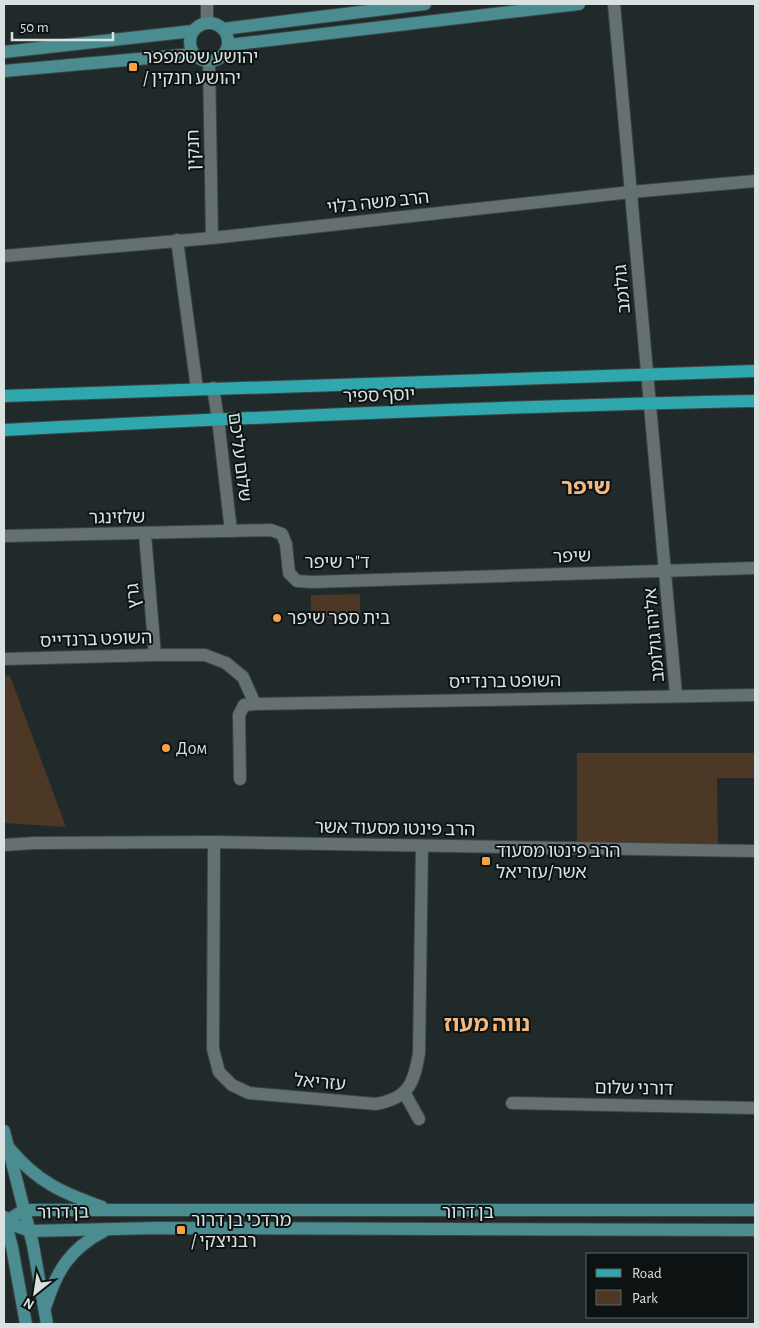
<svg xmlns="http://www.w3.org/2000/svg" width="759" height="1328" font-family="'Alegreya Sans','Noto Sans Hebrew',sans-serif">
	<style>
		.green { fill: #4c3824 }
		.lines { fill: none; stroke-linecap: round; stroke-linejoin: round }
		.street-casing { stroke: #3c4444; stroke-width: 14 }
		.secondary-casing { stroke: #3c4444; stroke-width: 14 }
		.primary-casing { stroke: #3c4444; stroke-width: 14 }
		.street { stroke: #657071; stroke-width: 12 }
		.secondary { stroke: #4a8c8f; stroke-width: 12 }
		.primary { stroke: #30a7ac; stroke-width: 12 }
		.poi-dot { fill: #f6a246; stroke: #0d1212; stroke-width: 2 }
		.labels { text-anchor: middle; stroke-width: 4; stroke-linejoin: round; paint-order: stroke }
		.poi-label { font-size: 18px; fill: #dae1e1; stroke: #0d1212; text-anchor: start }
		.street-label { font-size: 18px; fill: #dae1e1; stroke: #0d1212 }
		.district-label { font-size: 22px; font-weight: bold; fill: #f3b97f; stroke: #0d1212 }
	</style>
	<rect width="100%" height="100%" fill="#202a2b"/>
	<!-- green -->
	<g class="green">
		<path d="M360 594V617L311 618V595Z"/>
		<path d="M4 675 10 676 66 827 4 823Z"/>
		<path d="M577 753H755V778H717L718 845H577Z"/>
	</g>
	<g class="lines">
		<!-- street casing -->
		<g class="street-casing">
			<g id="street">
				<path d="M614 4 676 695"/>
				<path d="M207 23V4"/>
				<path d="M209 61 212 238"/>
				<path d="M177 240 197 389"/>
				<path d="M4 256 212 238 631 192 755 181"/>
				<path d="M213 388 218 419 231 531"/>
				<path d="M145 534 155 655"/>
				<path d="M4 536 271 530 282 534 286 544 289 573 297 581 312 582 755 568"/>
				<path d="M4 659 155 655H205L226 663 243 677 255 704 755 695"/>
				<path d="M240 779 239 715 244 705 255 704"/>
				<path d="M214 842 213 1049 219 1072 232 1085 249 1093 376 1104C409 1098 414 1083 419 1053L422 846"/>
				<path d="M4 845 35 843 214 842 755 851"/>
				<path d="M404 1092 419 1119"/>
				<path d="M512 1103 755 1108"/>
			</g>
		</g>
		<!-- secondary casing -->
		<g class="secondary-casing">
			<g id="secondary">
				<circle cx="209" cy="42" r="19"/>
				<path d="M223 29 425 4"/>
				<path d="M228 45 579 4"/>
				<path d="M4 52 193 31"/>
				<path d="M4 71 194 54"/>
				<path d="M4 1131 33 1245 47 1324"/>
				<path d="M10 1149C37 1182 63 1193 102 1207"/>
				<path d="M4 1217 12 1247 26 1324"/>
				<path d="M5 1222 24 1210H755"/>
				<path d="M5 1222 30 1231 155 1228 755 1230"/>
				<path d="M46 1305C57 1270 70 1249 104 1231"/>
			</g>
		</g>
		<!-- primary casing -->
		<g class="primary-casing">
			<g id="primary">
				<path d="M4 396 755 371"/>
				<path d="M4 430C254 417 505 406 755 401"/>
			</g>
		</g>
		<!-- street -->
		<use href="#street" class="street"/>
		<!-- secondary -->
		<use href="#secondary" class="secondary"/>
		<!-- primary -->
		<use href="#primary" class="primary"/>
	</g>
	<!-- markers -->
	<g class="poi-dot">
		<rect x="128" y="62" width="10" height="10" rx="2.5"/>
		<circle cx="277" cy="618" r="5"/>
		<circle cx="166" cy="748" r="5"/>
		<rect x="481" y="856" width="10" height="10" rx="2.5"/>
		<rect x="176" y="1225" width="10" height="10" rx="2.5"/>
	</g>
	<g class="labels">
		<!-- poi labels -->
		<g class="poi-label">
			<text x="143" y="63">יהושע שטמפפר<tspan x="143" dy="21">/ יהושע חנקין</tspan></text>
			<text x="287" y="624">בית ספר שיפר</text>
			<text x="176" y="754">Дом</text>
			<text x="496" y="857">הרב פינטו מסעוד<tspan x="496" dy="21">אשר/עזריאל</tspan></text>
			<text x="191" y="1226">מרדכי בן דרור<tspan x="191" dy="21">/ רבניצקי</tspan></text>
		</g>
		<!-- street labels -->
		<g class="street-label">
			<text transform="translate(193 150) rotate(-91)" y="6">חנקין</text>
			<text transform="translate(378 202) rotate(-6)" y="6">הרב משה בלוי</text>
			<text transform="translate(622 289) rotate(-95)" y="6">גולומב</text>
			<text transform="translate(379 395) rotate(-2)" y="6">יוסף ספיר</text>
			<text transform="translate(240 457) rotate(83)" y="6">שלום עליכם</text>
			<text transform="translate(117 517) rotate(-1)" y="6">שלזינגר</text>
			<text transform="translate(572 556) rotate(-2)" y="6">שיפר</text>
			<text x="337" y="568">ד"ר שיפר</text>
			<text transform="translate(133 596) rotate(-95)" y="6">גרץ</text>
			<text transform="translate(654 635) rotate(-95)" y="6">אליהו גולומב</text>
			<text transform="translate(96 639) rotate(-2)" y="6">השופט ברנדייס</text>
			<text transform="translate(505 681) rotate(-1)" y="6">השופט ברנדייס</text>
			<text transform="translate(395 828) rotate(1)" y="6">הרב פינטו מסעוד אשר</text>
			<text transform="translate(320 1082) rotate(5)" y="6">עזריאל</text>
			<text transform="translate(634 1088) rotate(1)" y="6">דורני שלום</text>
			<text transform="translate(63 1212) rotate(-1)" y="6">בן דרור</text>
			<text x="468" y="1218">בן דרור</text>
		</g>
		<!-- district labels -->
		<g class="district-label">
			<text x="586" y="494">שיפר</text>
			<text x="487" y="1031">נווה מעוז</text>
		</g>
	</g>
	<!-- border -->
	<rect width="759" height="1328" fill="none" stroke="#dae1e1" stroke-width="10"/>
	<!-- legend -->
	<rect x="586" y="1253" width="162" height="65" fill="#0d1212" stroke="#5f6565"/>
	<rect x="596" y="1269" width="25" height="8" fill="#30a7ac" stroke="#5f6565"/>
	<text x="632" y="1278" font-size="15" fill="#dae1e1">Road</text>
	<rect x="596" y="1290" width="25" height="15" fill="#4c3824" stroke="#5f6565"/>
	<text x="632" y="1303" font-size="15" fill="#dae1e1">Park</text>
	<!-- north arrow -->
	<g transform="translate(35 1293) rotate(210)" stroke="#0d1212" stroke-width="4" paint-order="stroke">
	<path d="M0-4L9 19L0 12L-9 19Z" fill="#dae1e1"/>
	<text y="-8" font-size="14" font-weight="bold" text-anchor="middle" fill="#dae1e1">N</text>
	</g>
	<!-- scale -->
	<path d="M12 32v8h101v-8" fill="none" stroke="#dae1e1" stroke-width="2.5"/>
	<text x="20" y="32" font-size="15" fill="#dae1e1" stroke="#0d1212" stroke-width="4" paint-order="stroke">50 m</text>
</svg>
